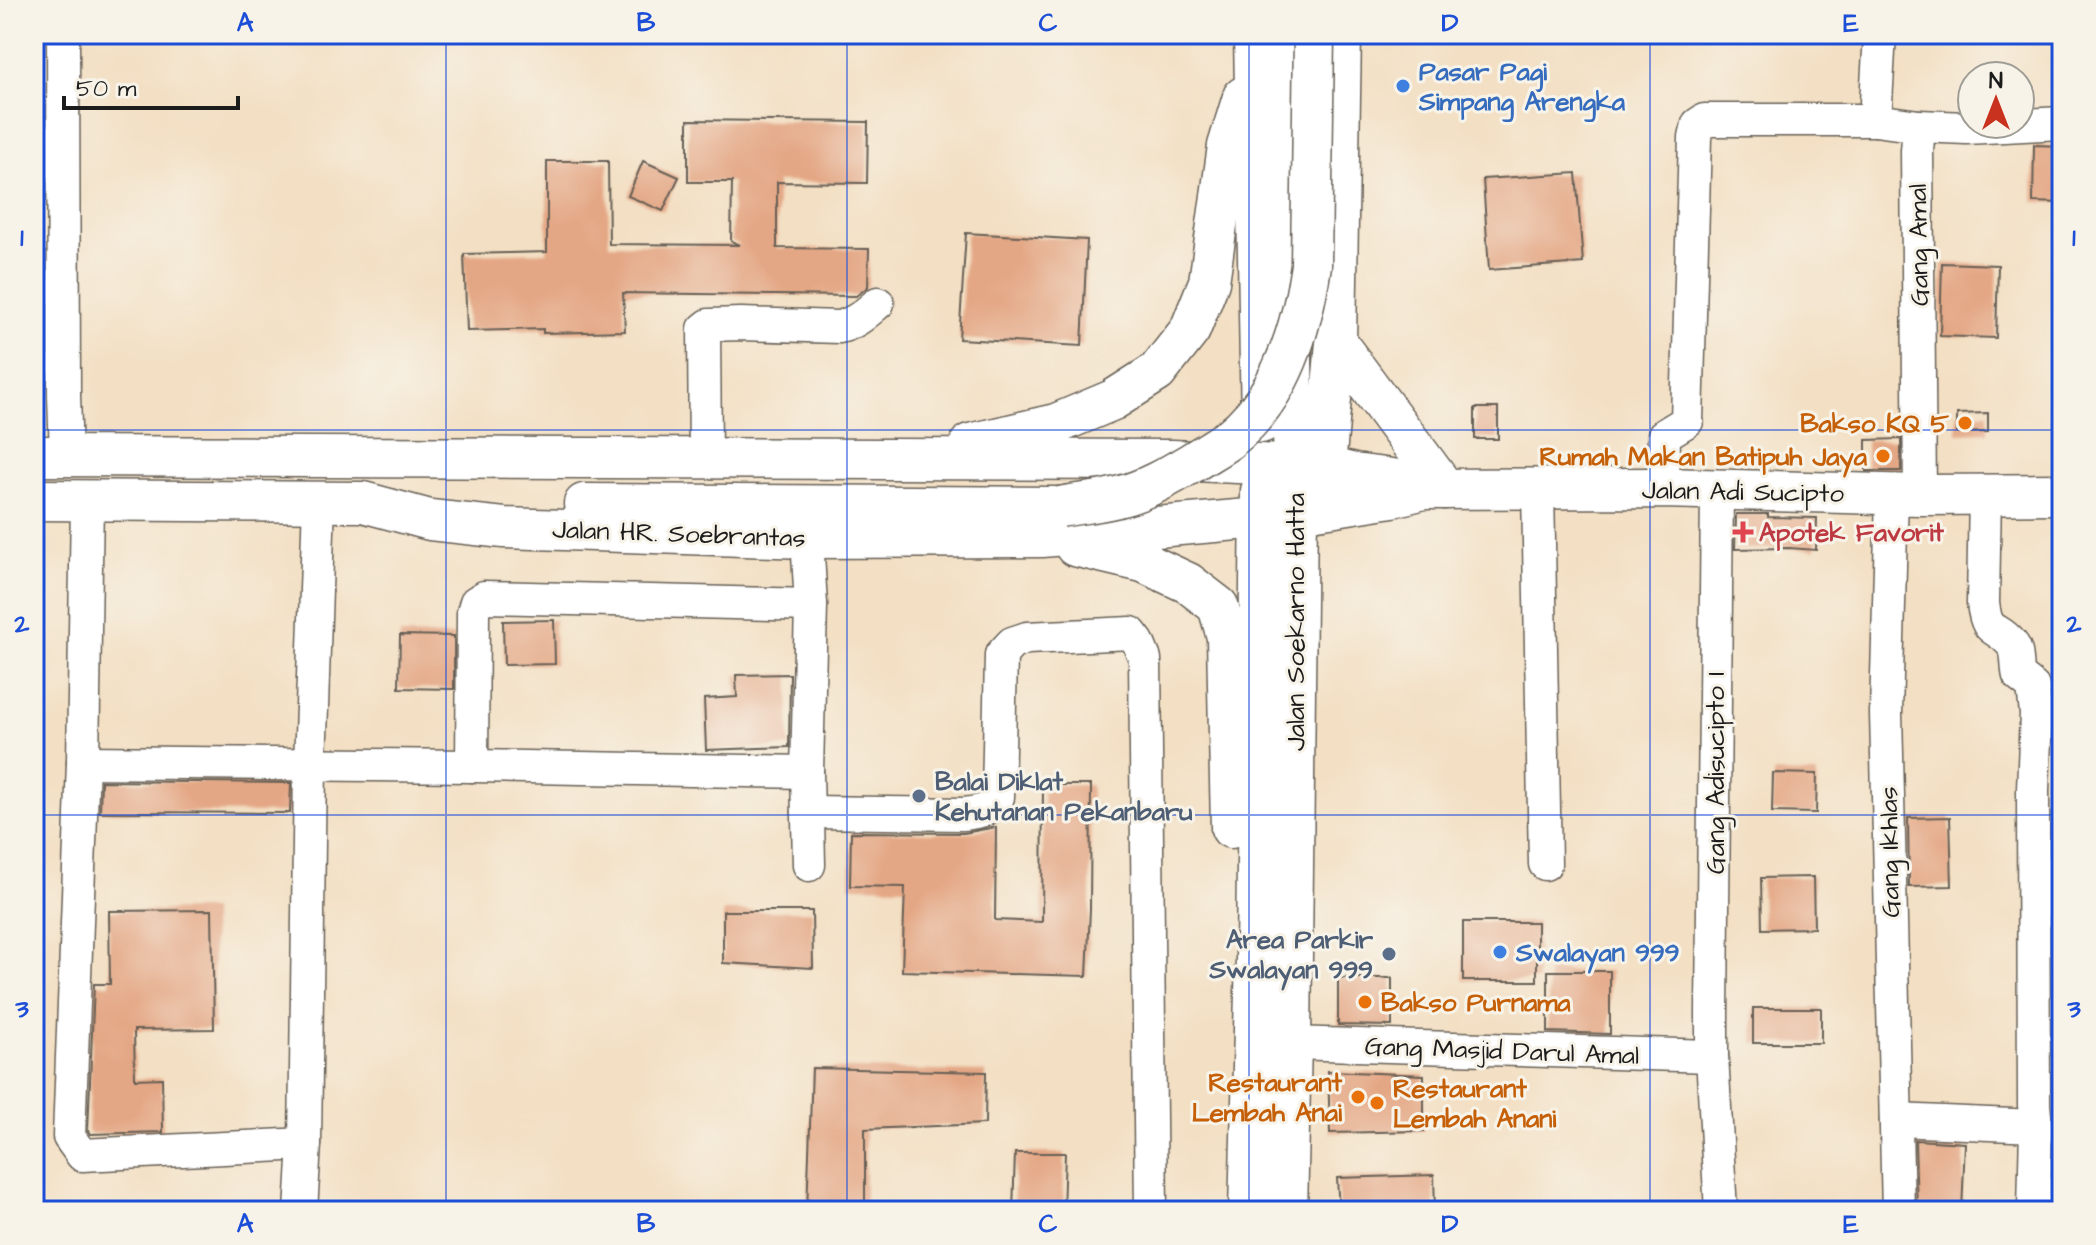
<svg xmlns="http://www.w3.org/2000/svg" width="2096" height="1245" font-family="'Architects Daughter',sans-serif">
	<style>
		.building { fill: #e4a785 }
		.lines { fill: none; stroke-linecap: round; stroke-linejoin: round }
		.minor-casing { stroke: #676056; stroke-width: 35 }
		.major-casing { stroke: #676056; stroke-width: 43 }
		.minor { stroke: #fff; stroke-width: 32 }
		.major { stroke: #fff; stroke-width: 40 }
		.major-bridge-casing { stroke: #676056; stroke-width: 43; stroke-linecap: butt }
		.major-bridge { stroke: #fff; stroke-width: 40 }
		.grid { fill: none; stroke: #1d4ed8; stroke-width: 2; stroke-opacity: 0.55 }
		.shop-dot { fill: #3f7fe0; stroke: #f7f3e8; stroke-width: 3 }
		.food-dot { fill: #e8710a; stroke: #f7f3e8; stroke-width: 3 }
		.health-dot { fill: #e0444e; stroke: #f7f3e8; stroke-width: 3 }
		.service-dot { fill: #5c6f8a; stroke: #f7f3e8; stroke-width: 3 }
		.labels { text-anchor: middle; stroke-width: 6; stroke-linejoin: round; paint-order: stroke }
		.shop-label { font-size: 26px; font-weight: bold; fill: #366cbe; stroke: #f7f3e8; text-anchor: start }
		.street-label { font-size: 26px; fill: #1c1c1c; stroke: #f7f3e8 }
		.food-label { font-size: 26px; font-weight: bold; fill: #c56008; stroke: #f7f3e8; text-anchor: end }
		.health-label { font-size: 26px; font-weight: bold; fill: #be3a42; stroke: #f7f3e8; text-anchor: start }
		.service-label { font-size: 26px; font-weight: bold; fill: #4e5e75; stroke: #f7f3e8; text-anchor: start }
		.neatline { fill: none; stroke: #1d4ed8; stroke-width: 3 }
		.grid-label { font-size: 26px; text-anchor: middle; font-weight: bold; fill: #1d4ed8 }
	</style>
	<rect width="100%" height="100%" fill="#f7f3e8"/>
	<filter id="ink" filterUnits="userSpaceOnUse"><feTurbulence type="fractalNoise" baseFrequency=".0125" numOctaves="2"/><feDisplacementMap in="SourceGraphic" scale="16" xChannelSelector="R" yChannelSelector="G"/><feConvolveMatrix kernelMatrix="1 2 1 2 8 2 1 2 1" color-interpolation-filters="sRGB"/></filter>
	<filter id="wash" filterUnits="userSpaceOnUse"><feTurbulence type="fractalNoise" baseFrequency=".006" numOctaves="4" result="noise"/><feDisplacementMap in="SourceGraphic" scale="32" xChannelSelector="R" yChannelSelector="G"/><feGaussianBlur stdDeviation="1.8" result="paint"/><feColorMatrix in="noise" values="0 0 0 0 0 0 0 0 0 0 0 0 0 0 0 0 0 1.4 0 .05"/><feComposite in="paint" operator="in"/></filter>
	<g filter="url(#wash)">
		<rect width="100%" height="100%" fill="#f3dfc3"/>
		<g id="blocks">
			<!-- building -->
			<g class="building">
				<path d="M688 120 868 122 867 183 777 182V248L869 249 868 287 856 296 623 293 625 331 543 333V329L467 331 464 254 547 252V161H608L609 244 740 245 731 241 732 182H688Z"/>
				<path d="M2034 145 2062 146V203L2033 202Z"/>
				<path d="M643 161 679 177 663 211 628 196Z"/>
				<path d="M1576 173 1583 263 1489 270 1483 179Z"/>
				<path d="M966 233 1087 240 1082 346 959 339Z"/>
				<path d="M1942 263 1998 265 1996 338 1940 336Z"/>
				<rect x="1475" y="408" width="23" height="31"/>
				<path d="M1988 413V432L1957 433V414Z"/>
				<path d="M1901 439V471H1866V440Z"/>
				<path d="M1736 514H1768V517L1817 518 1816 550 1789 548 1735 549Z"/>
				<path d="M554 620 555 664 504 665 503 621Z"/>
				<path d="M400 635 454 636V689L399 688Z"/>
				<path d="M790 674 789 747 706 750 704 699 737 697 736 675Z"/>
				<path d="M1773 773 1817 774 1816 813 1772 812Z"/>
				<path d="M101 781 291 783 290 813 100 812Z"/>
				<path d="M1043 785H1091L1090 909 1087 976 902 971 905 887 850 886 851 832 964 833 996 827 995 920 1042 922Z"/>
				<path d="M1950 817 1952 886 1909 887 1908 818Z"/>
				<path d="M1813 877 1814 928 1762 929 1761 878Z"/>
				<path d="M212 910 214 1029 134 1030 135 1079 162 1078 163 1132 90 1134 88 1131 94 984H110L109 911Z"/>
				<path d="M723 911H812L813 968 723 963Z"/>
				<rect x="1463" y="922" width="74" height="59"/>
				<path d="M1548 971H1610V1034L1548 1032Z"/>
				<path d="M1338 978H1392V1026L1338 1025Z"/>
				<rect x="1753" y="1008" width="68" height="35"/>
				<path d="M812 1068 986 1072 985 1124 865 1129V1211H807Z"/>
				<path d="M1328 1071 1424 1075V1131L1330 1133Z"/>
				<path d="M1915 1140 1965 1143 1962 1211H1917Z"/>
				<path d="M1015 1153H1065L1063 1211H1013Z"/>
				<path d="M1434 1175 1435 1211H1339L1337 1178Z"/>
			</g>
		</g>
	</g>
	<g filter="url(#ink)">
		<use href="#blocks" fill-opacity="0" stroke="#676056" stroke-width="2"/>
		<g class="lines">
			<!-- minor casing -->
			<g class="minor-casing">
				<g id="minor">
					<path d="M63 34 64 395 66 456"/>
					<path d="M1880 34 1875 120 1919 126 1917 151 1920 495"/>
					<path d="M1919 126 1966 128 2062 123"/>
					<path d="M705 459 704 329 709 325 741 324 839 327C855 324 866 313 878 303"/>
					<path d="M1663 488 1664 435 1687 421 1695 137 1698 124 1704 120H1875"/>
					<path d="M1538 489 1545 864"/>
					<path d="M1717 490 1712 1012V1056L1721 1211"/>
					<path d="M1892 494 1886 713 1898 1211"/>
					<path d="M87 500 83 762 69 1137 82 1155 305 1144"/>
					<path d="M807 538 811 605 807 772 809 865"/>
					<path d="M83 762 472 766 807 772"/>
					<path d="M472 766 473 612 476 602 484 597 811 605"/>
					<path d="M808 812 964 814C978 812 992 811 998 797L1001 655 1012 643 1027 638 1131 633 1138 642 1145 659 1151 1211"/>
					<path d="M1291 1043 1712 1056"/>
					<path d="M1896 1120 2036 1126 2034 1105 2033 790 2036 714 2033 687 2019 676C2016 666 2019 652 2012 644 1996 624 1987 637 1983 603L1985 494"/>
					<path d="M301 1211 305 1144 310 765 319 502"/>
					<path d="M2034 1211 2036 1126"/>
				</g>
			</g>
			<!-- major casing -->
			<g class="major-casing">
				<g id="major">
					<path d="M1254 34 1261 423"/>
					<path d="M1336 342 1445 489"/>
					<path d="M970 444 1056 424 1113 400 1157 372 1190 330 1209 282 1228 146 1243 97"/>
					<path d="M34 456 1172 460 1325 467 1354 474 1392 479 1408 483"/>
					<path d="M1325 494V467L1336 342 1341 34"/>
					<path d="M34 500 363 502 430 520 504 528 807 538 1042 537 1260 518 1392 497 1424 489 1663 488 1920 495 2062 494"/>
					<path d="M584 504 1060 507"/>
					<path d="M1075 546 1143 562 1188 583 1218 606 1227 637 1231 828"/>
					<path d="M1249 1211 1256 957 1261 491"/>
					<path d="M1287 1211 1291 1043 1297 512 1293 436 1288 34"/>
				</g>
			</g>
			<!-- minor -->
			<use href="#minor" class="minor"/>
			<!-- major -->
			<use href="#major" class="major"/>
			<!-- major-bridge casing -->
			<g class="major-bridge-casing">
				<path id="major-bridge" d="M1060 507C1080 503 1102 502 1121 496 1146 490 1171 475 1193 462 1205 454 1218 447 1229 439 1282 398 1302 328 1311 265L1314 34"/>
			</g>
			<!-- major-bridge -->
			<use href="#major-bridge" class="major-bridge"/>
		</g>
	</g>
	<!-- grid -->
	<path class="grid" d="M446 34V1211M847 34V1211M1249 34V1211M1650 34V1211M34 430H2062M34 815H2062"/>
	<!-- markers -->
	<g class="shop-dot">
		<circle cx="1403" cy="86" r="8"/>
		<circle cx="1500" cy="952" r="8"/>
	</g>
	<g class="food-dot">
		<circle cx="1965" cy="423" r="8"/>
		<circle cx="1883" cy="456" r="8"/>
		<circle cx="1365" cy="1002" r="8"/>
		<circle cx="1358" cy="1097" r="8"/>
		<circle cx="1377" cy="1103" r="8"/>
	</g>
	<path class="health-dot" d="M1739 520h8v8h8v8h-8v8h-8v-8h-8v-8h8z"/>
	<g class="service-dot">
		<circle cx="919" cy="796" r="8"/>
		<circle cx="1389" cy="954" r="8"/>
	</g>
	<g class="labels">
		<!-- shop labels -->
		<g class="shop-label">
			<text x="1419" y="80">Pasar Pagi<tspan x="1419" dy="30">Simpang Arengka</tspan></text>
			<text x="1516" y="961">Swalayan 999</text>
		</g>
		<!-- street labels -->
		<g class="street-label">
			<text transform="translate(1918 245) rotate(-91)" y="9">Gang Amal</text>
			<text transform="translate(1743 491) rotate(1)" y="9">Jalan Adi Sucipto</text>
			<text transform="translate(679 533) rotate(2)" y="9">Jalan HR. Soebrantas</text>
			<text transform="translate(1295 622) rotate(-90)" y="9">Jalan Soekarno Hatta</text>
			<text transform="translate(1715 773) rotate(-90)" y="9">Gang Adisucipto I</text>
			<text transform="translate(1889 852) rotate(-91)" y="9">Gang Ikhlas</text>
			<text transform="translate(1502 1050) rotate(2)" y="9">Gang Masjid Darul Amal</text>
		</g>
		<!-- food labels -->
		<g class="food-label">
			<text x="1949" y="432">Bakso KQ 5</text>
			<text x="1867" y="465">Rumah Makan Batipuh Jaya</text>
			<text x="1381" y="1011" text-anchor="start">Bakso Purnama</text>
			<text x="1342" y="1091">Restaurant<tspan x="1342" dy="30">Lembah Anai</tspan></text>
			<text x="1393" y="1097" text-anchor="start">Restaurant<tspan x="1393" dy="30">Lembah Anani</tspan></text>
		</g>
		<!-- health labels -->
		<g class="health-label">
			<text x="1759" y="541">Apotek Favorit</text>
		</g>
		<!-- service labels -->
		<g class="service-label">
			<text x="935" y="790">Balai Diklat<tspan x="935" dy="30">Kehutanan Pekanbaru</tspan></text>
			<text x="1373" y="948" text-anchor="end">Area Parkir<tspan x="1373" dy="30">Swalayan 999</tspan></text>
		</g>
	</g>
	<!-- margin -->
	<rect width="2096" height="1245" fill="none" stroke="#f7f3e8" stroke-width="88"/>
	<!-- north arrow -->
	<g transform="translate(1996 100)"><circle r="38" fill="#f7f3e8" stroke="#9f9d96" stroke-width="2"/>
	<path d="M0-6L14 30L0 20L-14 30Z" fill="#c8321e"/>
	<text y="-12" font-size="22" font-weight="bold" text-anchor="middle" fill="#1c1c1c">N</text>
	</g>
	<!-- scale -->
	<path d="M64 96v12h174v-12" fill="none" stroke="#1c1c1c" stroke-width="4"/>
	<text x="76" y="96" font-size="24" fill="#1c1c1c" stroke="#f7f3e8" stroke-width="6" paint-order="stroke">50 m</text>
	<rect x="44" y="44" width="2008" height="1157" class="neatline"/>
	<g class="grid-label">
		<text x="245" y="31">A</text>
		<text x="646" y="31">B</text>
		<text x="1048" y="31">C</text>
		<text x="1450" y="31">D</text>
		<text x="1851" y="31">E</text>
		<text x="22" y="246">1</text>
		<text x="2074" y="246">1</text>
		<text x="22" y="632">2</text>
		<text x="2074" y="632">2</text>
		<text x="22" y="1017">3</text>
		<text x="2074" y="1017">3</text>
		<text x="245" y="1232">A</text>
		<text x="646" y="1232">B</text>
		<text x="1048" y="1232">C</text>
		<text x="1450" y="1232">D</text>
		<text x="1851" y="1232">E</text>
	</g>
</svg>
